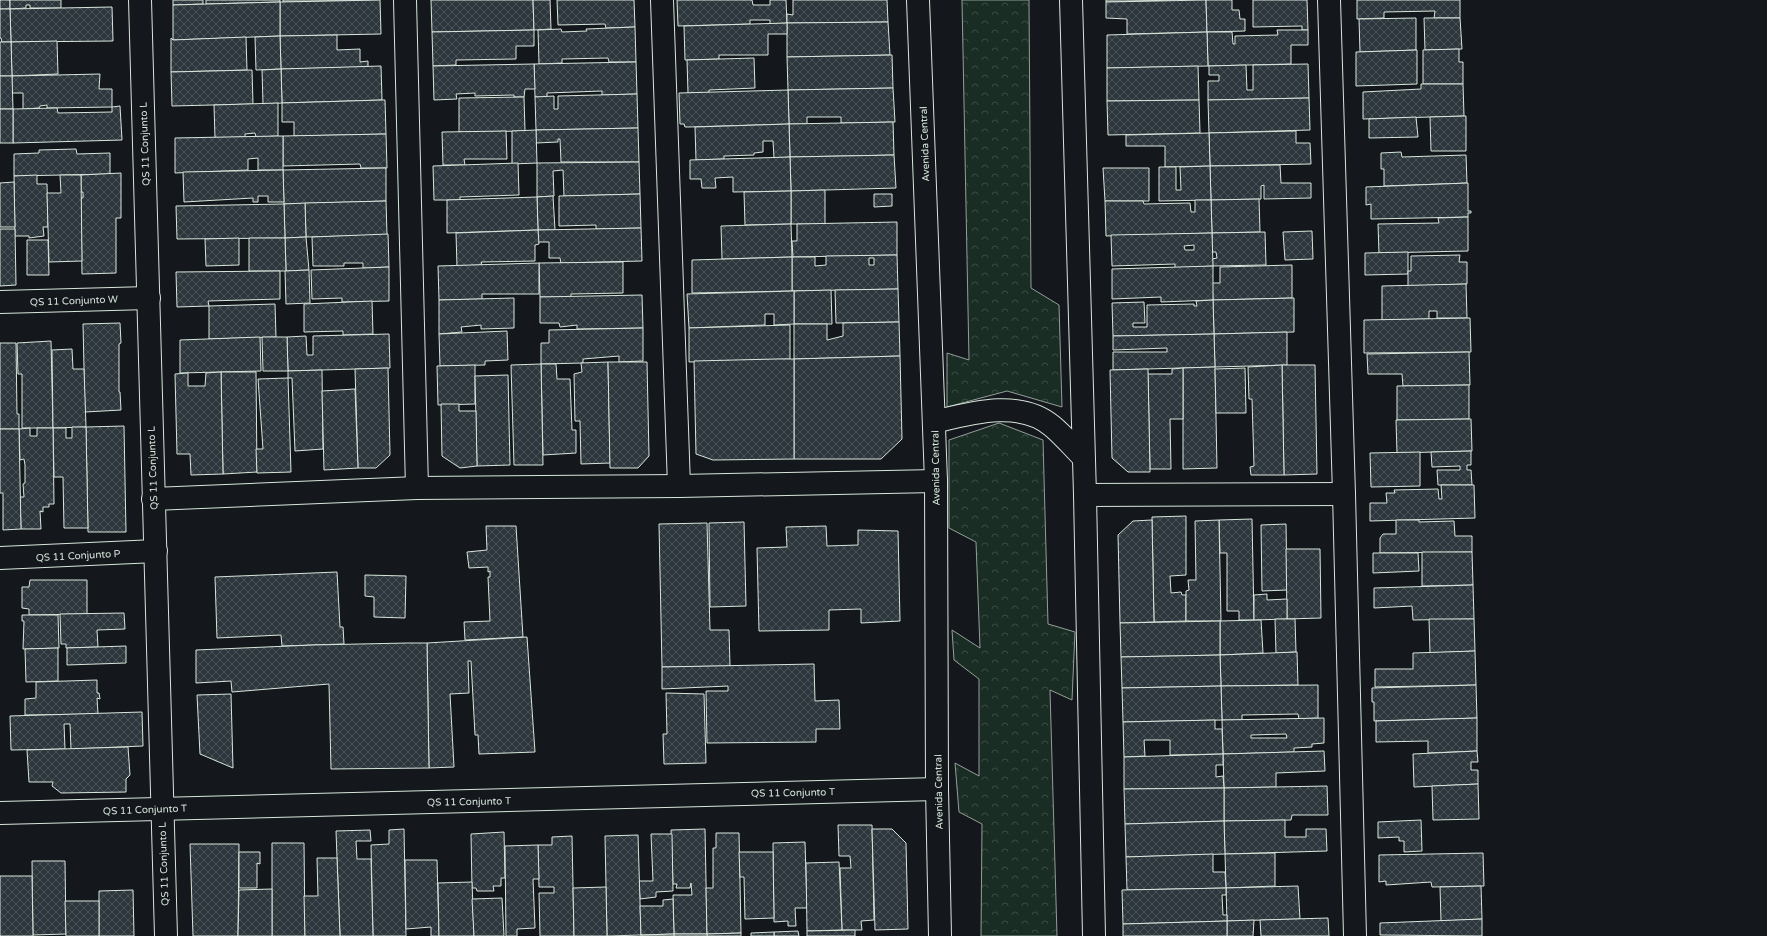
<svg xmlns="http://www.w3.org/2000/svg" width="1767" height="936" font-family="'Varela Round',sans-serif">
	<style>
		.park { fill: url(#park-crowns); stroke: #939e99 }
		.building { fill: url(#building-cross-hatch); stroke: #d8e6dc; fill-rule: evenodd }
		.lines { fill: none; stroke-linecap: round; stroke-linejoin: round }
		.minor-casing { stroke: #d8e6dc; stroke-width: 24 }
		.minor { stroke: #14181c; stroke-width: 22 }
		.labels { text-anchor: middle; stroke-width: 3; stroke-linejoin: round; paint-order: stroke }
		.street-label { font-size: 10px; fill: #d8e6dc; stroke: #14181c }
	</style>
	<defs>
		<pattern id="park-crowns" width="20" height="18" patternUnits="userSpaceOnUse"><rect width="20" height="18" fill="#1a2d24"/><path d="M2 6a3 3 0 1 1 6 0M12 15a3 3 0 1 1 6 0" fill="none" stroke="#3b4b43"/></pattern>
		<pattern id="building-cross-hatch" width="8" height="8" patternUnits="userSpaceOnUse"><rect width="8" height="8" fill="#2c363c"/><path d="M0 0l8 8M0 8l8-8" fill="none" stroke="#4a5358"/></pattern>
	</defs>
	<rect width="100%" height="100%" fill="#14181c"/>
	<!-- park -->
	<g class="park">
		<path d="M962 0H1029L1031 288 1059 305 1062 407 1007 391 947 407V353L969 360Z"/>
		<path d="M999 423 1043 440 1048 624 1075 632 1072 700 1050 690 1057 936H981L982 824 959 812 955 763 979 776V679L954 660 952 630 980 648 976 542 949 528V440Z"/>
	</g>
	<!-- building -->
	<g class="building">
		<rect x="0" y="0" width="10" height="9"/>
		<path d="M10 0H61V8H30V5H26V8L10 9Z"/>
		<path d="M173 0H203V4L173 5Z"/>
		<path d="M206 0H280V2L206 4Z"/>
		<path d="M283 0H380L283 2Z"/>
		<path d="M380 0 381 34 280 36V2Z"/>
		<path d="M431 0H533L534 30 432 32Z"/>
		<path d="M533 0H550L551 29 534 30Z"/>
		<path d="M557 0H634L635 27 606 28 605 24 558 25Z"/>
		<path d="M677 0H752L753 5H770V0H786L787 23 770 24V20H750V24L678 26Z"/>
		<path d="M793 0H887L888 22 787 23V14L793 15Z"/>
		<path d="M1106 0H1175L1106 2Z"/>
		<path d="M1206 0 1207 32 1127 34V19L1106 18V2Z"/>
		<path d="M1206 0H1232V10H1239L1240 19H1245V31L1207 32Z"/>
		<path d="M1253 0H1307L1308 30H1302V26L1253 27Z"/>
		<path d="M1357 0H1460V18H1434L1435 11 1384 12V18L1357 19Z"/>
		<path d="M280 2V36L173 40V5Z"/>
		<path d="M112 7 113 41 11 42 10 9Z"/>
		<path d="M0 9H10L11 42H2L1 38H0Z"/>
		<path d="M1416 18V50L1360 52 1359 19Z"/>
		<path d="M1424 18H1460L1462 49 1425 50Z"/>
		<path d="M888 22 890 55 787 57V23Z"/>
		<path d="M787 23V34H768V55H719V59L685 60 684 26Z"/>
		<path d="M635 27 636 62H609L608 58 562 59V63L539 64 538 30 561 29 562 32 587 31 586 29Z"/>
		<path d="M534 30V46H516V59L456 60V65L433 66 432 32Z"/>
		<path d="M1277 30H1308V45H1291V64L1208 66 1207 32H1232L1233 44H1235V36L1278 35Z"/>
		<path d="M1207 32 1208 66 1107 68V35Z"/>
		<path d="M337 35V50L360 49V62L368 61V67L281 69 280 36Z"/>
		<path d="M280 36 281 69 256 70 255 37Z"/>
		<path d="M246 37 247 70 171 72V38L173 40Z"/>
		<path d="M57 41 58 74 12 76 11 42Z"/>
		<path d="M0 42H11L12 76H0Z"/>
		<path d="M1459 49V62H1463V84H1423V50Z"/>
		<path d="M1417 50V84L1356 86V52Z"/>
		<path d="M892 55 893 88 788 90 787 57Z"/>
		<path d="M754 58 755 88 709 90V93H688L687 60Z"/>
		<path d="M636 62 637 94 602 95V91L547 93V97H535L534 64Z"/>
		<path d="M534 64 535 89H525L524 97H514V95L475 96V93L456 94 457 99 434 100 433 66Z"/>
		<path d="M1308 64 1309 98 1208 100V81H1219V75H1209V66L1246 65 1247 90H1253V65Z"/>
		<path d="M381 66 382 100 282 103 281 69Z"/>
		<path d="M1198 66 1199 100 1107 101V68Z"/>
		<path d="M281 69 282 103 263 104 262 70Z"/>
		<path d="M252 70 253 104 172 106 171 72Z"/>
		<path d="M100 74 99 89H112V107L47 108V105L40 106 39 108 23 109V93H12V76Z"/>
		<path d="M0 76H12L13 109H0Z"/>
		<path d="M1421 84H1463L1464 116 1363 119V92L1421 89Z"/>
		<path d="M893 88 895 122 841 123V117H807V124H789L788 90Z"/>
		<path d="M788 90 789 124 689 127H685L684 124H680L679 93Z"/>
		<path d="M637 94 638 128 536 130 535 97 554 96V109H558V96Z"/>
		<path d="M524 97 525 131 459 132V98Z"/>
		<path d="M1309 98 1310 130 1209 133 1208 100Z"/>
		<path d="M382 100H385L386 134 294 136V122H282V103Z"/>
		<path d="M1199 100 1200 133 1108 135 1107 101Z"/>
		<path d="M278 103V136L256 137 255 133 245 134V137L215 138 214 105Z"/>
		<path d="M120 106 122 140 13 143V109L57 108 58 113 112 112V107Z"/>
		<rect x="0" y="109" width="13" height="34"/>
		<path d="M1466 116V151H1431L1430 117Z"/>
		<path d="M1416 117 1418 137 1369 138V119Z"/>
		<path d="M893 122 894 155 790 157 789 124Z"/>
		<path d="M789 124 790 157 774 158 773 141H763V152L754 153V155L724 156V159L696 160 695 127Z"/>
		<path d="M638 128 639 162H561L560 139H558V142L536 143V130Z"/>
		<path d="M536 130 537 163 512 164V131Z"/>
		<path d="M506 131 507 159H464L465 165H443L442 132Z"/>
		<path d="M1296 131V143H1310L1311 164 1210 166 1209 133Z"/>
		<path d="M1209 133 1210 166 1165 167V146H1126V135Z"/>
		<path d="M386 134 387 168H361L360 164 283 166V136Z"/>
		<path d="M278 136H283V170H258V158L248 159V170L175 173V138Z"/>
		<path d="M76 149 77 154 110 153V174L14 176V154L39 153V150Z"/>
		<path d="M1401 152 1402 157 1466 155 1467 183 1384 186V169H1381V153Z"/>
		<path d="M894 155 896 188 791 191 790 157Z"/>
		<path d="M790 157 791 191 733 192V177L715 178 716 188H702L701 179H690V160Z"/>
		<path d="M639 162 640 194 564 196 563 170 553 171 554 196 537 197V163Z"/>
		<path d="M518 163 519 195 460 197V200H434L433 166Z"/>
		<path d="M1280 165 1281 183H1311V198L1264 199V185L1261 186V199L1211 200 1210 166Z"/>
		<path d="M1210 166 1211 200 1159 201V167H1176V190H1181L1180 167Z"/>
		<path d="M386 168V201L284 204 283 170Z"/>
		<path d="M1103 168H1149V201H1105Z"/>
		<path d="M283 170 284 202H268V196H258V202H253V198L184 202 183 172Z"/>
		<path d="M121 173V218H116V273L82 274 81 198H83V192H81V175Z"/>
		<path d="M37 175V184H47L48 227H43L44 236 29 238V236H15L14 176Z"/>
		<path d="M60 175H81L82 261 49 262 47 193H61Z"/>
		<path d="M14 182 15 227H0V183Z"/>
		<path d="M1468 183V211H1471V213H1468V217L1371 219V204L1366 205V187Z"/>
		<path d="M825 190V224H791V191Z"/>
		<path d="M791 191V224L745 225 744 192Z"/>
		<path d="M640 194 641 228 596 229V225L559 226V196Z"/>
		<path d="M874 194H892V206L874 207Z"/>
		<path d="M553 196 555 230H538L537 197Z"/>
		<path d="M537 197 538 230 447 233V200Z"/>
		<path d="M1259 199 1260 232 1212 233 1211 200Z"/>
		<path d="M1195 200H1211L1212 233 1106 236 1105 201H1143L1144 204 1190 203 1191 212H1195Z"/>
		<path d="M386 201 387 235 306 237 305 203Z"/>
		<path d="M305 203 306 237 285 238 284 204Z"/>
		<path d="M284 204 285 238 177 239 176 206Z"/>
		<path d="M1468 217V251L1379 253 1378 224 1439 223 1438 218Z"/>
		<path d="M897 222V255L793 257 792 241H797V224Z"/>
		<path d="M791 224 792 257 722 259 721 226Z"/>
		<path d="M641 228 642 261 561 263 560 258H549V242H538V230Z"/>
		<path d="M0 229H15L16 285 0 286Z"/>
		<path d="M538 230 539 244 535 245V261L481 262 482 265 457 266 456 233Z"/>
		<path d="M1312 231 1313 259 1285 260 1283 232Z"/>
		<path d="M1265 232 1266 265 1213 266 1212 259 1217 258 1216 252H1212V233Z"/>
		<path d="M1212 233 1213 266 1175 268V264L1112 266 1111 235ZM1194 245V250H1185L1184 246Z"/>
		<path d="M388 234 389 267 363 268V263H344V266H313L312 237Z"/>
		<path d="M306 237 309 270 286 271 285 238Z"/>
		<path d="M239 238V265L206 266 205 239Z"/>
		<path d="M249 238H285L286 271H249Z"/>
		<path d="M27 240H48L49 275H27Z"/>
		<path d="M1408 252V274L1365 275V253Z"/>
		<path d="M897 255 898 289 792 291V257H815V266L826 265V256ZM869 258H874V265H869Z"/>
		<path d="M1460 255 1459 262H1467V284L1408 286V271H1411V256Z"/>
		<path d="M792 257V291L692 293V260Z"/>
		<path d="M623 262V293L571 294V297H540L539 263Z"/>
		<path d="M539 263V294H482V299L439 300 438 266Z"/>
		<path d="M1292 265V298L1213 300 1212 283H1220V267Z"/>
		<path d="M1213 266V300L1161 302V297L1112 299V269Z"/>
		<path d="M389 267V301L342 302V298L312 299 311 270Z"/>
		<path d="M309 270 310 303 286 304 285 271Z"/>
		<path d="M280 271V299L208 301 209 306 177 307 176 272Z"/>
		<path d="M1466 284 1467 318H1437V311H1429V319L1382 320V286Z"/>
		<path d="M898 289 899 322 836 323 835 290Z"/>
		<path d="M831 290 832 324H794V291Z"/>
		<path d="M794 291V324L774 325V314H765V325L689 328 687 294Z"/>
		<path d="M642 295 643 328 577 329V325L560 327 559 323H540V297Z"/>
		<path d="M514 298V328L481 329V325L461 327 462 332 439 334V300Z"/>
		<path d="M1294 298V332L1214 334 1213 300Z"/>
		<path d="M1213 300 1214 334 1113 336 1112 303 1144 302 1145 323H1133V327H1147V305L1194 304V306H1197L1196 301Z"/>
		<path d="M372 301 373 334 343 335V331L304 332V304Z"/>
		<path d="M275 304 276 337 209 339V306Z"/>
		<path d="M1470 318 1471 352 1364 353V320Z"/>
		<path d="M899 322 900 356 794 359V324H827V340L843 336V323Z"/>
		<path d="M120 323 121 343 119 344V392H120L121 410 85 412 83 324Z"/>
		<path d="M790 325V359L689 362V328Z"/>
		<path d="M643 328V361L619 362V356L583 359V363L541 364V343H549V330Z"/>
		<path d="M507 331 508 360 485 361V365L440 366 439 334Z"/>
		<path d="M1287 332V365L1215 367 1214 334Z"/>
		<path d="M389 334 390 368 288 371 287 337 306 336 307 355H313V336Z"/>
		<path d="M1214 334 1215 367 1113 370V352H1167V348L1113 350V336Z"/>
		<path d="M260 337 261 371 180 373V340Z"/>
		<path d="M262 337H287L288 371H263Z"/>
		<path d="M51 341 53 428H22V374H18L17 343Z"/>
		<path d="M0 343H16L17 414H19V429H0Z"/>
		<path d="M72 349 73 369H84L86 427 53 428 52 350Z"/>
		<path d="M1469 352 1470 385 1403 386 1402 374H1368L1367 354Z"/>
		<path d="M900 356 902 439 881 459H794V359Z"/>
		<path d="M776 359H794V459L713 460 696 454 694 361Z"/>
		<path d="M608 362 610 463 581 464 580 421H575L574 374 582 372 581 363Z"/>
		<path d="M608 362H647L649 456 638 468H610Z"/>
		<path d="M541 364H556L557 379H570L572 430H576V453L543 455Z"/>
		<path d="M541 364 543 465H514L511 365Z"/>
		<path d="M475 365V404L438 405 437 366Z"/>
		<path d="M1282 365H1315L1317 474 1284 475Z"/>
		<path d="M1282 365 1284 475H1251L1250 467 1254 466 1252 399H1249L1248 367Z"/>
		<path d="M1215 367 1217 468 1183 469V368Z"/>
		<path d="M388 368 390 455 376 468H358L355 369Z"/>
		<path d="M1183 368V419H1170L1171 469H1150L1148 374H1172V369Z"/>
		<path d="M1245 368 1246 413H1216L1215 369Z"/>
		<path d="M1148 369 1150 472H1128L1112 458 1110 370Z"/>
		<path d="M322 370 323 449 295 451 292 378H288V371Z"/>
		<path d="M221 372H256L257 472 223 474Z"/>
		<path d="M221 372 223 474 191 475 190 454H177L175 374 188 373V386H205L206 373Z"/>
		<path d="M508 375 510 465 477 466 475 376Z"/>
		<path d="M288 378 291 472 257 473 256 449H263L258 379Z"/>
		<path d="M1469 385V419L1397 420V386Z"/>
		<path d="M355 389 358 468 324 470 322 391Z"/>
		<path d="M441 404H459V411H476L477 466 460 468 442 456Z"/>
		<path d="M1471 419 1472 451 1397 453 1396 420Z"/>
		<path d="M124 426 126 532H88L86 427Z"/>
		<path d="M72 427H86L88 528H64L63 477H54L53 428H66V438H72Z"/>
		<path d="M30 428V436H37V428H53L54 504H49V507H43V512L40 511 41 529H21L20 497H24L23 484 25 483V465L24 459 20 460 19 429Z"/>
		<path d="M0 429H19L21 529 3 530V493H0Z"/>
		<path d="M1471 451V465H1467V470H1471L1472 485H1438L1437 470H1460V466L1432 467 1431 452Z"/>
		<path d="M1420 452V486L1371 487 1370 453Z"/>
		<path d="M1441 485H1474L1475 518 1370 521V503H1387L1386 493H1395L1394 490 1438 489 1439 499H1442Z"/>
		<path d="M1186 516V575L1170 576 1171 593 1181 592 1182 595H1186V621L1154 622 1152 517Z"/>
		<path d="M1252 519 1254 620H1239V611H1227V553H1220L1219 520Z"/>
		<path d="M1152 520 1154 622 1120 623 1118 535 1133 521Z"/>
		<path d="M1219 520 1221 621H1186V591L1189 590 1188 580H1196L1195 521Z"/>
		<path d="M1396 520H1419V522L1454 521 1455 536H1472V552L1380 553V538L1383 534H1396Z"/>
		<path d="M744 522 746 606 710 607 709 523Z"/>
		<path d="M707 523 710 630H729L730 666 662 667 659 524Z"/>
		<path d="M1286 524 1287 590 1262 591 1261 525Z"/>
		<path d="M486 526H516L523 637 465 640 464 622 490 621 488 577H490V571L488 572V567L469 568 467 552 487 550Z"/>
		<path d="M826 526 827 546 858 545V530L898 531 900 621 861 623V609L829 610V630L759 631 757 548 787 547 786 527Z"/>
		<path d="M1286 549H1320L1321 618 1287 619Z"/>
		<path d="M1422 552H1472L1473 585 1422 586Z"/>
		<path d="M1373 553H1418L1419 571 1373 573Z"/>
		<path d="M337 572 340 627H343L344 644 282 646 281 635 217 638 215 577Z"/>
		<path d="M365 575 406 576 405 618 374 617V597L365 596Z"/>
		<path d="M30 580H87V614L29 615V609L22 608V587H29Z"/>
		<path d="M1473 585 1474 619 1413 620 1412 606 1374 608V588Z"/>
		<path d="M1267 594V600L1287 599V619L1254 620V595Z"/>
		<path d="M124 613 125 629 97 630 98 647 66 648V644H61L60 614Z"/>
		<path d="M22 615H58L59 648 23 649 24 621H22Z"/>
		<path d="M1275 619H1295L1296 652 1276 653Z"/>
		<path d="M1429 619H1474L1475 651 1430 653Z"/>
		<path d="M1261 620 1263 653 1220 655V621Z"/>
		<path d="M1220 621V655L1121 657 1120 623Z"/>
		<path d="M527 637 535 752 479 754 478 735H475L471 661H468L469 693 450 694 454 767 429 768 427 643Z"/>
		<path d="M407 643H427L429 768 331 769 329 684 232 692 231 681 196 683V650L313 645Z"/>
		<path d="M126 646V663L67 665V648Z"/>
		<path d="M58 648V681L26 682 25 649Z"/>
		<path d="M1475 651 1476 685 1375 687V669H1413V653Z"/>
		<path d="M1297 652 1298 685 1221 686 1220 655Z"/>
		<path d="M1220 655 1221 686 1122 688 1121 657Z"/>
		<path d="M814 664 815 701 839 700 840 729H816V742L707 743 706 691H728V686L662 689V667Z"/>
		<path d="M97 680V693H99L100 699 97 698 98 714 25 715V699L36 698V682Z"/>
		<path d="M1318 685V718L1299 719 1298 714 1242 715V720H1222L1221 686Z"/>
		<path d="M1476 685 1477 718 1374 721V702H1372V688Z"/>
		<path d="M1221 686 1222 720 1123 722 1122 688Z"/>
		<path d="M666 693 704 694 706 763 664 764 663 734H667Z"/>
		<path d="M231 694 233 768 200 754 197 695Z"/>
		<path d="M142 712 143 746 71 749 70 724H64L65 749 11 750 10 716Z"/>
		<path d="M1324 718V743L1312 744V747L1294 748V752L1223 754 1222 720ZM1286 734 1287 738H1251V735Z"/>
		<path d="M1477 718V751L1428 753V741L1376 742V721Z"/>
		<path d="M1215 720V729H1222L1223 754 1170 755V740H1144L1145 756 1124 757 1123 722Z"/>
		<path d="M128 747 130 775 126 779V792L61 793 52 786 53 782H29L27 750Z"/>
		<path d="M1324 751 1325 771 1276 773V787L1224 788 1223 754Z"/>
		<path d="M1477 751 1478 762H1471V770H1478V784L1414 787 1413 754Z"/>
		<path d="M1223 754V765H1216V777L1223 776 1224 788 1124 789V757Z"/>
		<path d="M1478 784 1479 819 1433 820 1432 786Z"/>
		<path d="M1327 786 1328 815H1292L1291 820 1224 821V788Z"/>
		<path d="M1224 788V821L1125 824 1124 789Z"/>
		<path d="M1285 820V837H1306V829H1326L1327 851 1225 854 1224 821Z"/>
		<path d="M1421 820 1422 851 1404 852V841H1399V837L1378 838V822Z"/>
		<path d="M1224 821 1225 854 1126 857 1125 824Z"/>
		<path d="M838 825H872L874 920 861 921 862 930H842L840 868H851L850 856H839Z"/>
		<path d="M404 829 406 936H373L371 845 389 844V830Z"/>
		<path d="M705 829 707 934H674L673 895H692L691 883 690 888H676L677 884H673L671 830Z"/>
		<path d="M872 829H892L906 843 908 929 875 930Z"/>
		<path d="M370 830 371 841H356L357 859H371L373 936H340L336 831Z"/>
		<path d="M504 832 505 878H501V886H493L494 891H477L476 888H472L471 834Z"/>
		<path d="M716 833H739L741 933 707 934 706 888H713V848H716Z"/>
		<path d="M651 834H672L673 891 656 892V897L640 899 639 881H653Z"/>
		<path d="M638 835 641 935 607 936 605 836Z"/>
		<path d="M572 836 574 936H540L539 893H554V887H539L538 845H552V837Z"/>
		<path d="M805 842 807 908H795L796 926H788V921L774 922 773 843Z"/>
		<path d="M272 843H304L305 936H272Z"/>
		<path d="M190 844H239L238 936H193Z"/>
		<path d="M538 845 539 879H533L535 928 517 929V936H506L505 846Z"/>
		<path d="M239 852H260V864L257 863V888H239Z"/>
		<path d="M739 852H773L774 918 745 919 744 877H740Z"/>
		<path d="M1275 853V886L1226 888 1225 854Z"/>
		<path d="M1483 853 1484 886 1432 887 1431 882 1386 885V881L1379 882V855Z"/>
		<path d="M1213 854V872H1225L1226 888 1127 890 1126 857Z"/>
		<path d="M317 858H337L340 936H305L304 896H318Z"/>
		<path d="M405 860H437L439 936H431V927L406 929Z"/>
		<path d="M32 861H65L66 934 33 935Z"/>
		<path d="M839 862 842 930 807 931 806 863Z"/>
		<path d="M0 876H32L33 936H0Z"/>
		<path d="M472 882 474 936H439L438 883Z"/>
		<path d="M1298 886 1300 919 1227 921 1226 888Z"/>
		<path d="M1481 886 1482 919 1441 921 1440 887Z"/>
		<path d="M606 887 607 936H574L573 888Z"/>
		<path d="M1226 888V895H1222L1223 915H1227V921L1123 924 1122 890Z"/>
		<path d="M272 889V936H238L239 890Z"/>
		<path d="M133 890 134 936H99V891Z"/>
		<path d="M502 898 504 936H474L472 899Z"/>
		<path d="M673 899 674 934 641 935 640 906H663V900Z"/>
		<path d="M65 901H99V936H66Z"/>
		<path d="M1328 918 1329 936H1261L1260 920Z"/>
		<path d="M1482 919V936L1380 935V923Z"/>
		<path d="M1254 920 1253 936H1227V921Z"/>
		<path d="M1227 921V936H1123V924Z"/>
		<path d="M855 930V936H807V931Z"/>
		<path d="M798 931 799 936H774V932Z"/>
		<path d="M774 932V936H751V933Z"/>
		<path d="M741 933V936H707V934Z"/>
		<rect x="674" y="934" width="33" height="2"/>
		<path d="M674 934V936H641V935Z"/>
	</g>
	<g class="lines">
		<!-- minor casing -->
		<g class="minor-casing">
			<g id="minor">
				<path d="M140 0 166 936"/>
				<path d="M405 0 417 488"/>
				<path d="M662 0 679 486"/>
				<path d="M918 0 936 481 937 789 940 936"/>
				<path d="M1071 0 1085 495 1094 936"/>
				<path d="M1329 0 1344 494 1355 936"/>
				<path d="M0 302 149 298"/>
				<path d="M934 422C971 413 1020 399 1052 426 1063 435 1073 447 1083 457"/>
				<path d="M1085 495 1344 494"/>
				<path d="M153 499 417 488 679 486 936 481"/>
				<path d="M0 558 156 551"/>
				<path d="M0 813 937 789"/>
			</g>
		</g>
		<!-- minor -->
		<use href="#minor" class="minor"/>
	</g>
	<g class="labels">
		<!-- street labels -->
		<g class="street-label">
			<text transform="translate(144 144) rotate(-92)" y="4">QS 11 Conjunto L</text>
			<text transform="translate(924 144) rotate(-92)" y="4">Avenida Central</text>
			<text transform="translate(74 300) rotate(-2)" y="4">QS 11 Conjunto W</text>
			<text transform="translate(152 468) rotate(-92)" y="4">QS 11 Conjunto L</text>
			<text transform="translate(935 468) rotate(-91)" y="4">Avenida Central</text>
			<text transform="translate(78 555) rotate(-3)" y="4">QS 11 Conjunto P</text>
			<text transform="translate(793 792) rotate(-1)" y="4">QS 11 Conjunto T</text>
			<text transform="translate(938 792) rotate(-91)" y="4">Avenida Central</text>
			<text transform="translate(469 801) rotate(-1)" y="4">QS 11 Conjunto T</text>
			<text transform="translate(145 809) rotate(-2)" y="4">QS 11 Conjunto T</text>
			<text transform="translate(163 864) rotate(-92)" y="4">QS 11 Conjunto L</text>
		</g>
	</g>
</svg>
